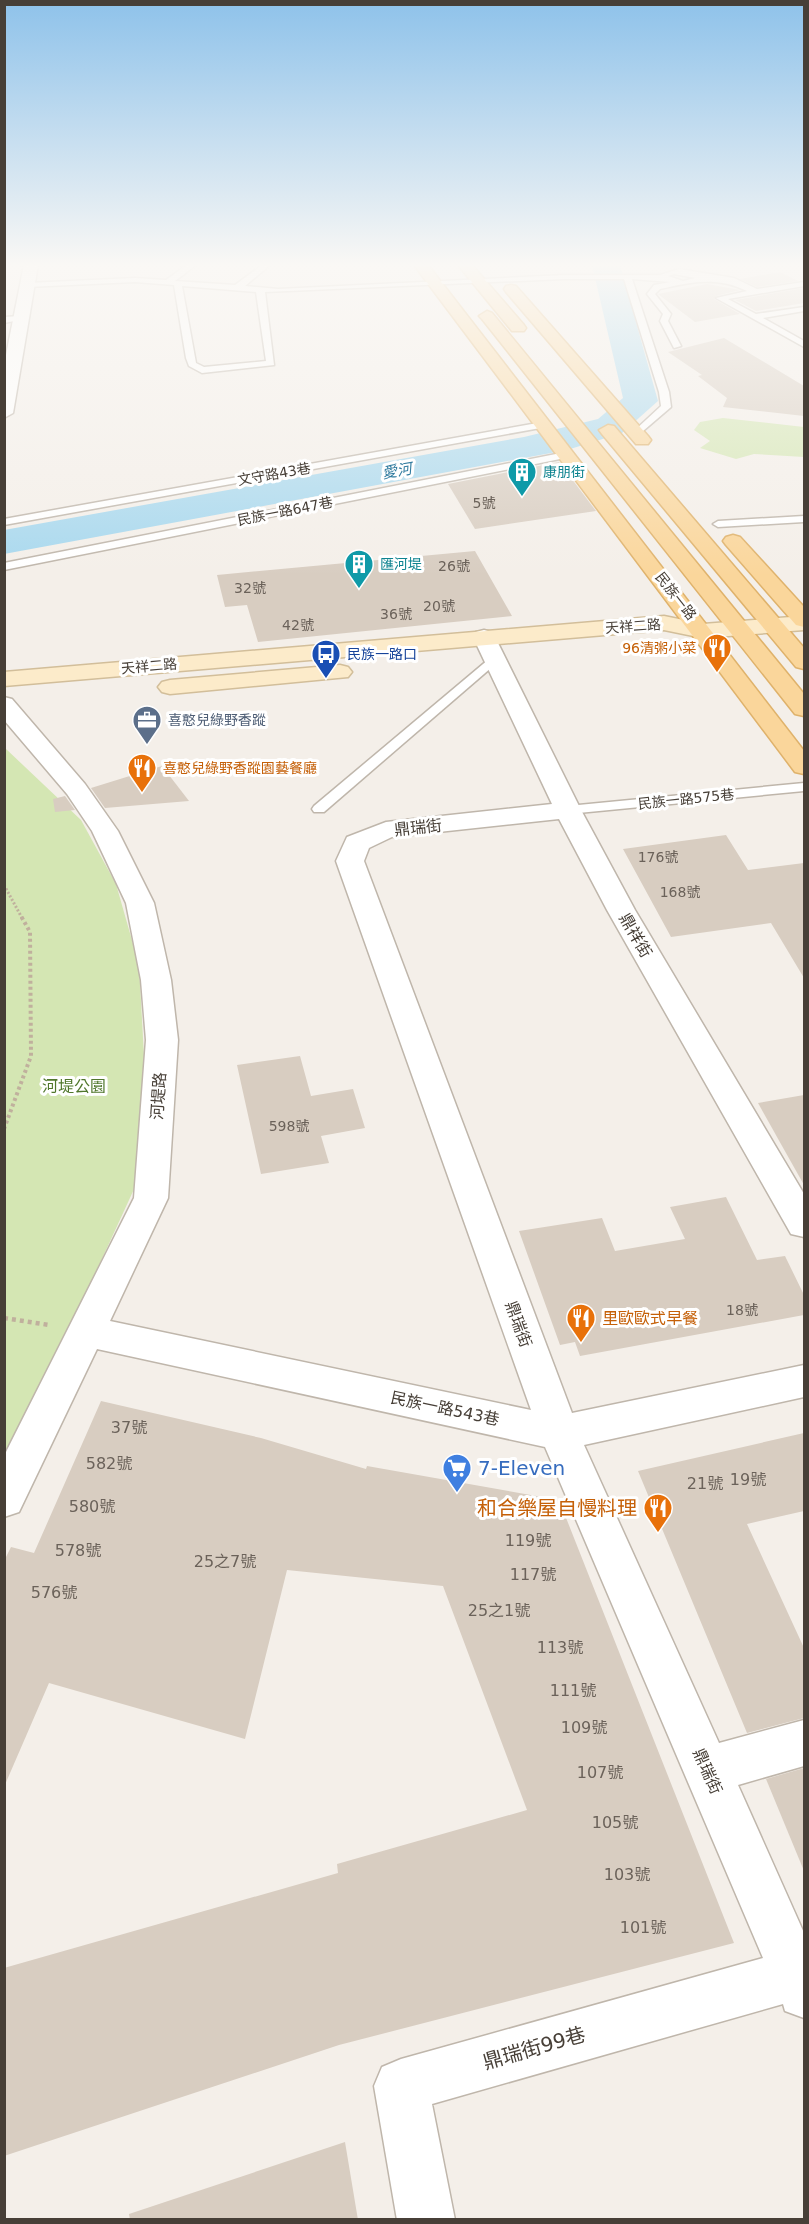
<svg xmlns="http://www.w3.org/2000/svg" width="809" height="2224" font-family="'DejaVu Sans','Noto Sans TC',sans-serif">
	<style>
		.green { fill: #d4e6b3 }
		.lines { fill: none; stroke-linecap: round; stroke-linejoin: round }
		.river { fill: #a8d8ee; fill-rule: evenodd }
		.building { fill: #d8cdc1 }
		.lane-casing { stroke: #bfb6ab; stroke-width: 3 }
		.street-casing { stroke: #bfb6ab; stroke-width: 3 }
		.secondary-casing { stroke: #d2be9a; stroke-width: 3 }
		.primary-casing { stroke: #dfb26b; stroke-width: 3 }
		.path-far2 { stroke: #c0b09d; stroke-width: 3; stroke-dasharray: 2 2; stroke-linecap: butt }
		.path-far1 { stroke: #c0b09d; stroke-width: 4; stroke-dasharray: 3 3; stroke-linecap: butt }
		.path { stroke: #c0b09d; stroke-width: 4.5; stroke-dasharray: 4 4; stroke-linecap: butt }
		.lane { fill: #fff; fill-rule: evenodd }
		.street { fill: #fff; fill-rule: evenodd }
		.secondary { fill: #fcebca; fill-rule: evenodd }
		.primary { fill: #fad69b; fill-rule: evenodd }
		.labels { text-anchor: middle; stroke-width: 6; stroke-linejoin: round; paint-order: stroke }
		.far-culture-label { font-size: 14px; fill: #0d838f; stroke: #fff; text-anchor: start }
		.far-street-label { font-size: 14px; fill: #473f37; stroke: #fff }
		.number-label { font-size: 14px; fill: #6b625a }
		.far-food-label { font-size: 14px; fill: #c56008; stroke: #fff; text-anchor: end }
		.far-transit-label { font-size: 14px; fill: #164399; stroke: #fff; text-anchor: start }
		.far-service-label { font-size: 14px; fill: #4e5e75; stroke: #fff; text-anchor: start }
		.far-water-label { font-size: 15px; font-style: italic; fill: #307b9f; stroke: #fff }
		.street-label { font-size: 16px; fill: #473f37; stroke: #fff }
		.park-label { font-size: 16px; fill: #50772c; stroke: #fff }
		.food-label { font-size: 16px; fill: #c56008; stroke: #fff; text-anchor: start }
		.near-number-label { font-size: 16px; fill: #6b625a }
		.near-shop-label { font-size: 20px; fill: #366cbe; stroke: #fff; text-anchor: start }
		.near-food-label { font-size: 20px; fill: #c56008; stroke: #fff; text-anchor: end }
		.near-street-label { font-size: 20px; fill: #473f37; stroke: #fff }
	</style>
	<rect width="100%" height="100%" fill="#f4efe9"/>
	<!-- green -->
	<g class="green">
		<path d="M723 418 804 427V457L754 454 736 459 700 448 710 441 694 430 700 422Z"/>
		<path d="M5 748 81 820 116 884 139 965 145 1074 135 1187 89 1287 5 1456Z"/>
	</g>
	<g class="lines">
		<!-- river -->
		<path class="river" d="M592 265H620L658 401 622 433 567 450 4 554V530L524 437 598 419 623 398Z"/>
	</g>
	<!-- building -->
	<g class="building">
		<path d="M780 272 798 281 757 287 740 279Z"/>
		<path d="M707 284 740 290 716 296 714 299 740 314 695 322 658 294Z"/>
		<path d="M804 288V303L756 311 735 300Z"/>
		<path d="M724 338 804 386V416L723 407 727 398 698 376 702 375 668 352Z"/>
		<path d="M559 462 596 511 475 529 448 484Z"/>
		<path d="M475 551 512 616 258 642 247 605 225 607 217 575Z"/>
		<path d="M162 766 189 801 105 808 91 788Z"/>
		<path d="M65 796 75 810 55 812 53 799Z"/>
		<path d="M726 835 748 870 804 863V978L771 923 671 937 623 849Z"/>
		<path d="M300 1056 311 1096 353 1089 365 1128 321 1136 329 1163 261 1174 237 1065Z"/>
		<path d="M804 1095V1185L758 1103Z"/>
		<path d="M726 1197 757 1260 785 1256 804 1295V1315L580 1356 575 1342 560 1345 519 1231 602 1218 615 1251 685 1239 670 1207Z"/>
		<path d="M101 1401 261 1438 366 1469 367 1466 559 1500 734 1943 339 2045 4 2156V1968L338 1873 337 1864 527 1810 443 1586 287 1570 245 1739 49 1683 4 1787V1561L11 1547 34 1553Z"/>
		<path d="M804 1433V1511L747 1524 804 1648V1718L747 1733 638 1471Z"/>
		<path d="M804 1768V1871L766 1779Z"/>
		<path d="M345 2142 358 2220H130L129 2214Z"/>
	</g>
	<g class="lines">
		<!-- lane casing -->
		<g class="lane-casing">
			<g id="lane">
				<path d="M187 265H196L175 281 235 285 262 265H270L245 286 278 289 564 275H660L679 269 734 278 757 289 804 282V286L728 299 756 314 804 307V311L763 318 804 341V347L716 298 747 291C717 276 691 282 660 289L655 294 671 314 668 321 681 346 674 348 660 321 663 314 647 294 654 285 670 282 632 279 669 392 671 407 636 437 631 434 633 432 661 406 659 392 624 279H564L265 292 274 365 202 373 189 366 186 358 174 285 135 282 27 287 23 285 27 283 135 278 166 280ZM674 274 695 278 683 281 668 276ZM182 286 256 292 266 361 204 367 196 363Z"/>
				<path d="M4 317 21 316 25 319 4 323Z"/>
				<path d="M543 422 548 425 546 427 4 525V519Z"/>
				<path d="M566 452 570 453V457L4 570V563Z"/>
				<path d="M804 516V522L718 527 713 524 718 521Z"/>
				<path d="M495 654 499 655V661L324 812H314L312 809 314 806Z"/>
				<path d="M804 783V791L568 814 561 810 568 806Z"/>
			</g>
		</g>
		<!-- street casing -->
		<g class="street-casing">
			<g id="street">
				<path d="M24 265H38L13 413 4 418V365Z"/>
				<path d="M484 630 492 632 495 637 581 810 635 910 804 1194V1237L791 1234 607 910 559 819 392 837 369 848 364 861 572 1413 804 1365V1397L584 1445 719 1743 804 1720V1766L738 1785 804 1933V2018L785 2011 783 2004 432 2104 455 2220H397L374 2086 382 2067 401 2059 763 1958 545 1447 97 1349 19 1512 4 1517V1456L134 1198 146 1040 141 980 126 903 92 831 67 794 4 720V697L12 699 85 784 118 831 154 903 171 980 178 1040 168 1198 110 1321 531 1410 336 861 347 837 386 822 552 804 473 637 476 632Z"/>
			</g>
		</g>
		<!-- secondary casing -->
		<g class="secondary-casing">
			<g id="secondary">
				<path d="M664 616 703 624 804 616V630L703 638 664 630 4 686V672Z"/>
				<path d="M340 665 348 667 352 672 348 677 170 694 162 692 158 687 162 682 170 680Z"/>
			</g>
		</g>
		<!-- primary casing -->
		<g class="primary-casing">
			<g id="primary">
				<path d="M414 265H428L804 751V774L795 772Z"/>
				<path d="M458 265H472L524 325 526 328 524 331H512Z"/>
				<path d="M511 285 516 286 648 436 651 440 648 444H636L506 292 504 289 506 286Z"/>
				<path d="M487 311 492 313 804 694V716L795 714 482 319 479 316Z"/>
				<path d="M608 425 614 426 804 648V669L796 667 602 434 599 430Z"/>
				<path d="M733 535 740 537 804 607V627L796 625 726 545 723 541 726 537Z"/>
			</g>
		</g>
		<!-- path-far2 -->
		<path class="path-far2" d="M4 885 22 918"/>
		<!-- path-far1 -->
		<path class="path-far1" d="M4 1129 31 1056 30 932 21 916"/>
		<!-- path -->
		<path class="path" d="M4 1318 49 1325"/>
		<!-- lane -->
		<use href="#lane" class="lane"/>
		<!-- street -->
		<use href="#street" class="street"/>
		<!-- secondary -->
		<use href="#secondary" class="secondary"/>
		<!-- primary -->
		<use href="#primary" class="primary"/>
	</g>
	<!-- sky -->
	<linearGradient id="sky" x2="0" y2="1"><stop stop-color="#8ec2ea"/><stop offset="0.46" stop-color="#faf8f5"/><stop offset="1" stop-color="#faf8f5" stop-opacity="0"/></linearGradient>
	<rect width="809" height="576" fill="url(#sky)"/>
	<!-- icons -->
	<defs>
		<g id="building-pin" transform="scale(1.5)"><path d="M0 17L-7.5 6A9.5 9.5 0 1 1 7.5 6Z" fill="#0f9aa8" stroke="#fff"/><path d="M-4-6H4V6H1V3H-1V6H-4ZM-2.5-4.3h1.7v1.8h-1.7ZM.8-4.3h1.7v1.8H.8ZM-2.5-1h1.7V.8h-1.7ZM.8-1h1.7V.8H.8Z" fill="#fff"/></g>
		<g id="restaurant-pin" transform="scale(1.5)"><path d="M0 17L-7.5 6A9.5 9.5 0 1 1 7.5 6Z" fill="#e8710a" stroke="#fff"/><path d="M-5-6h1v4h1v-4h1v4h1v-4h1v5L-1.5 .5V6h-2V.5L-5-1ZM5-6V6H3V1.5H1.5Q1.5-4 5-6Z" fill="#fff"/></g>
		<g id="bus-pin" transform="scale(1.5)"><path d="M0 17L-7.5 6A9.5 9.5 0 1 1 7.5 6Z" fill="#1a4fb4" stroke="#fff"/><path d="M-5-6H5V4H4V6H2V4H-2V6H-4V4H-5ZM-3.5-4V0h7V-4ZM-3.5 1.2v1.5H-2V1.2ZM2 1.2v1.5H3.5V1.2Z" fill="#fff"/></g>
		<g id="office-pin" transform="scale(1.5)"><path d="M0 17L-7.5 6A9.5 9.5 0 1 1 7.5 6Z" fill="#5c6f8a" stroke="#fff"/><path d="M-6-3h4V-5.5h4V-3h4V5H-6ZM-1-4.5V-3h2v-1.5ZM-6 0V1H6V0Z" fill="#fff"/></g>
		<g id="supermarket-pin" transform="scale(1.5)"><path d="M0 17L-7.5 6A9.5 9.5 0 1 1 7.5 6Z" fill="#3f7fe0" stroke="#fff"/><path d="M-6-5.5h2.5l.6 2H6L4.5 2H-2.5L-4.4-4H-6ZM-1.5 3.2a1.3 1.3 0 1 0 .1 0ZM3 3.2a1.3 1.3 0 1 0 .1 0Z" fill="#fff"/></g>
	</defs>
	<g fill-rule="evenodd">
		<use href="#building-pin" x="522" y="472"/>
		<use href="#building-pin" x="359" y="564"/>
		<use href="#restaurant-pin" x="717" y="648"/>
		<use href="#bus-pin" x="326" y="654"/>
		<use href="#office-pin" x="147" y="720"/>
		<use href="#restaurant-pin" x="142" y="768"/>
		<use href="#restaurant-pin" x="581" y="1318"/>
		<use href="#supermarket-pin" x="457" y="1468"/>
		<use href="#restaurant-pin" x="658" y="1508"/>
	</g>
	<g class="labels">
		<!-- far-culture labels -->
		<g class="far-culture-label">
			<text x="543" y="477">康朋街</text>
			<text x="380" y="569">匯河堤</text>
		</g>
		<!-- far-street labels -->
		<g class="far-street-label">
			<text transform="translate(274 474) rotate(-10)" y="5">文守路43巷</text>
			<text transform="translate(285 511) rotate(-11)" y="5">民族一路647巷</text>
			<text transform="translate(676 596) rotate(52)" y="5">民族一路</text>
			<text transform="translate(633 626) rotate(-4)" y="5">天祥二路</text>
			<text transform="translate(149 666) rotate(-5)" y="5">天祥二路</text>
			<text transform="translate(686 799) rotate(-6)" y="5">民族一路575巷</text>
		</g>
		<!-- number labels -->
		<g class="number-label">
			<text x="484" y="508">5號</text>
			<text x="454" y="571">26號</text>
			<text x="250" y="593">32號</text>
			<text x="439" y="611">20號</text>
			<text x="396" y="619">36號</text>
			<text x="298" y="630">42號</text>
			<text x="658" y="862">176號</text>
			<text x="680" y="897">168號</text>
			<text x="289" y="1131">598號</text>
			<text x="742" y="1315">18號</text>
		</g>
		<!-- far-food labels -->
		<g class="far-food-label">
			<text x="696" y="653">96清粥小菜</text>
			<text x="163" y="773" text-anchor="start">喜憨兒綠野香蹤園藝餐廳</text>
		</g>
		<!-- far-transit labels -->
		<g class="far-transit-label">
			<text x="347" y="659">民族一路口</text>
		</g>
		<!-- far-service labels -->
		<g class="far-service-label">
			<text x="168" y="725">喜憨兒綠野香蹤</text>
		</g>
		<!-- far-water labels -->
		<g class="far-water-label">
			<text transform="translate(397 471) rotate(-10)" y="5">愛河</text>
		</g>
		<!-- street labels -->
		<g class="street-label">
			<text transform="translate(418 827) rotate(-6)" y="6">鼎瑞街</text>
			<text transform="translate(636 935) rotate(60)" y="6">鼎祥街</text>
			<text transform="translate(158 1096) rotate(-86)" y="6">河堤路</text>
			<text transform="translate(519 1324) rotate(70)" y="6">鼎瑞街</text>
			<text transform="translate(445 1408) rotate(12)" y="6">民族一路543巷</text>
			<text transform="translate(708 1771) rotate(66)" y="6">鼎瑞街</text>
		</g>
		<!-- park labels -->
		<g class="park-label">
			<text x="74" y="1092">河堤公園</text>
		</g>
		<!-- food labels -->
		<g class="food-label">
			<text x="602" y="1324">里歐歐式早餐</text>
		</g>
		<!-- near-number labels -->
		<g class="near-number-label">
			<text x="129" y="1433">37號</text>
			<text x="109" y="1469">582號</text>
			<text x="748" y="1485">19號</text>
			<text x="705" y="1489">21號</text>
			<text x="92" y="1512">580號</text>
			<text x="528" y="1546">119號</text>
			<text x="78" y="1556">578號</text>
			<text x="225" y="1567">25之7號</text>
			<text x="533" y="1580">117號</text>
			<text x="54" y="1598">576號</text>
			<text x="499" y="1616">25之1號</text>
			<text x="560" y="1653">113號</text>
			<text x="573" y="1696">111號</text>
			<text x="584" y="1733">109號</text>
			<text x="600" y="1778">107號</text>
			<text x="615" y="1828">105號</text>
			<text x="627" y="1880">103號</text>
			<text x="643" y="1933">101號</text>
		</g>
		<!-- near-shop labels -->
		<g class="near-shop-label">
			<text x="478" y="1475">7-Eleven</text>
		</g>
		<!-- near-food labels -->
		<g class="near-food-label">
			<text x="637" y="1515">和合樂屋自慢料理</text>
		</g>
		<!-- near-street labels -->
		<g class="near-street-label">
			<text transform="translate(534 2048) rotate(-16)" y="7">鼎瑞街99巷</text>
		</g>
	</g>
	<!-- border -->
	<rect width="809" height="2224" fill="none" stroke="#473f37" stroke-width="12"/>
</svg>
